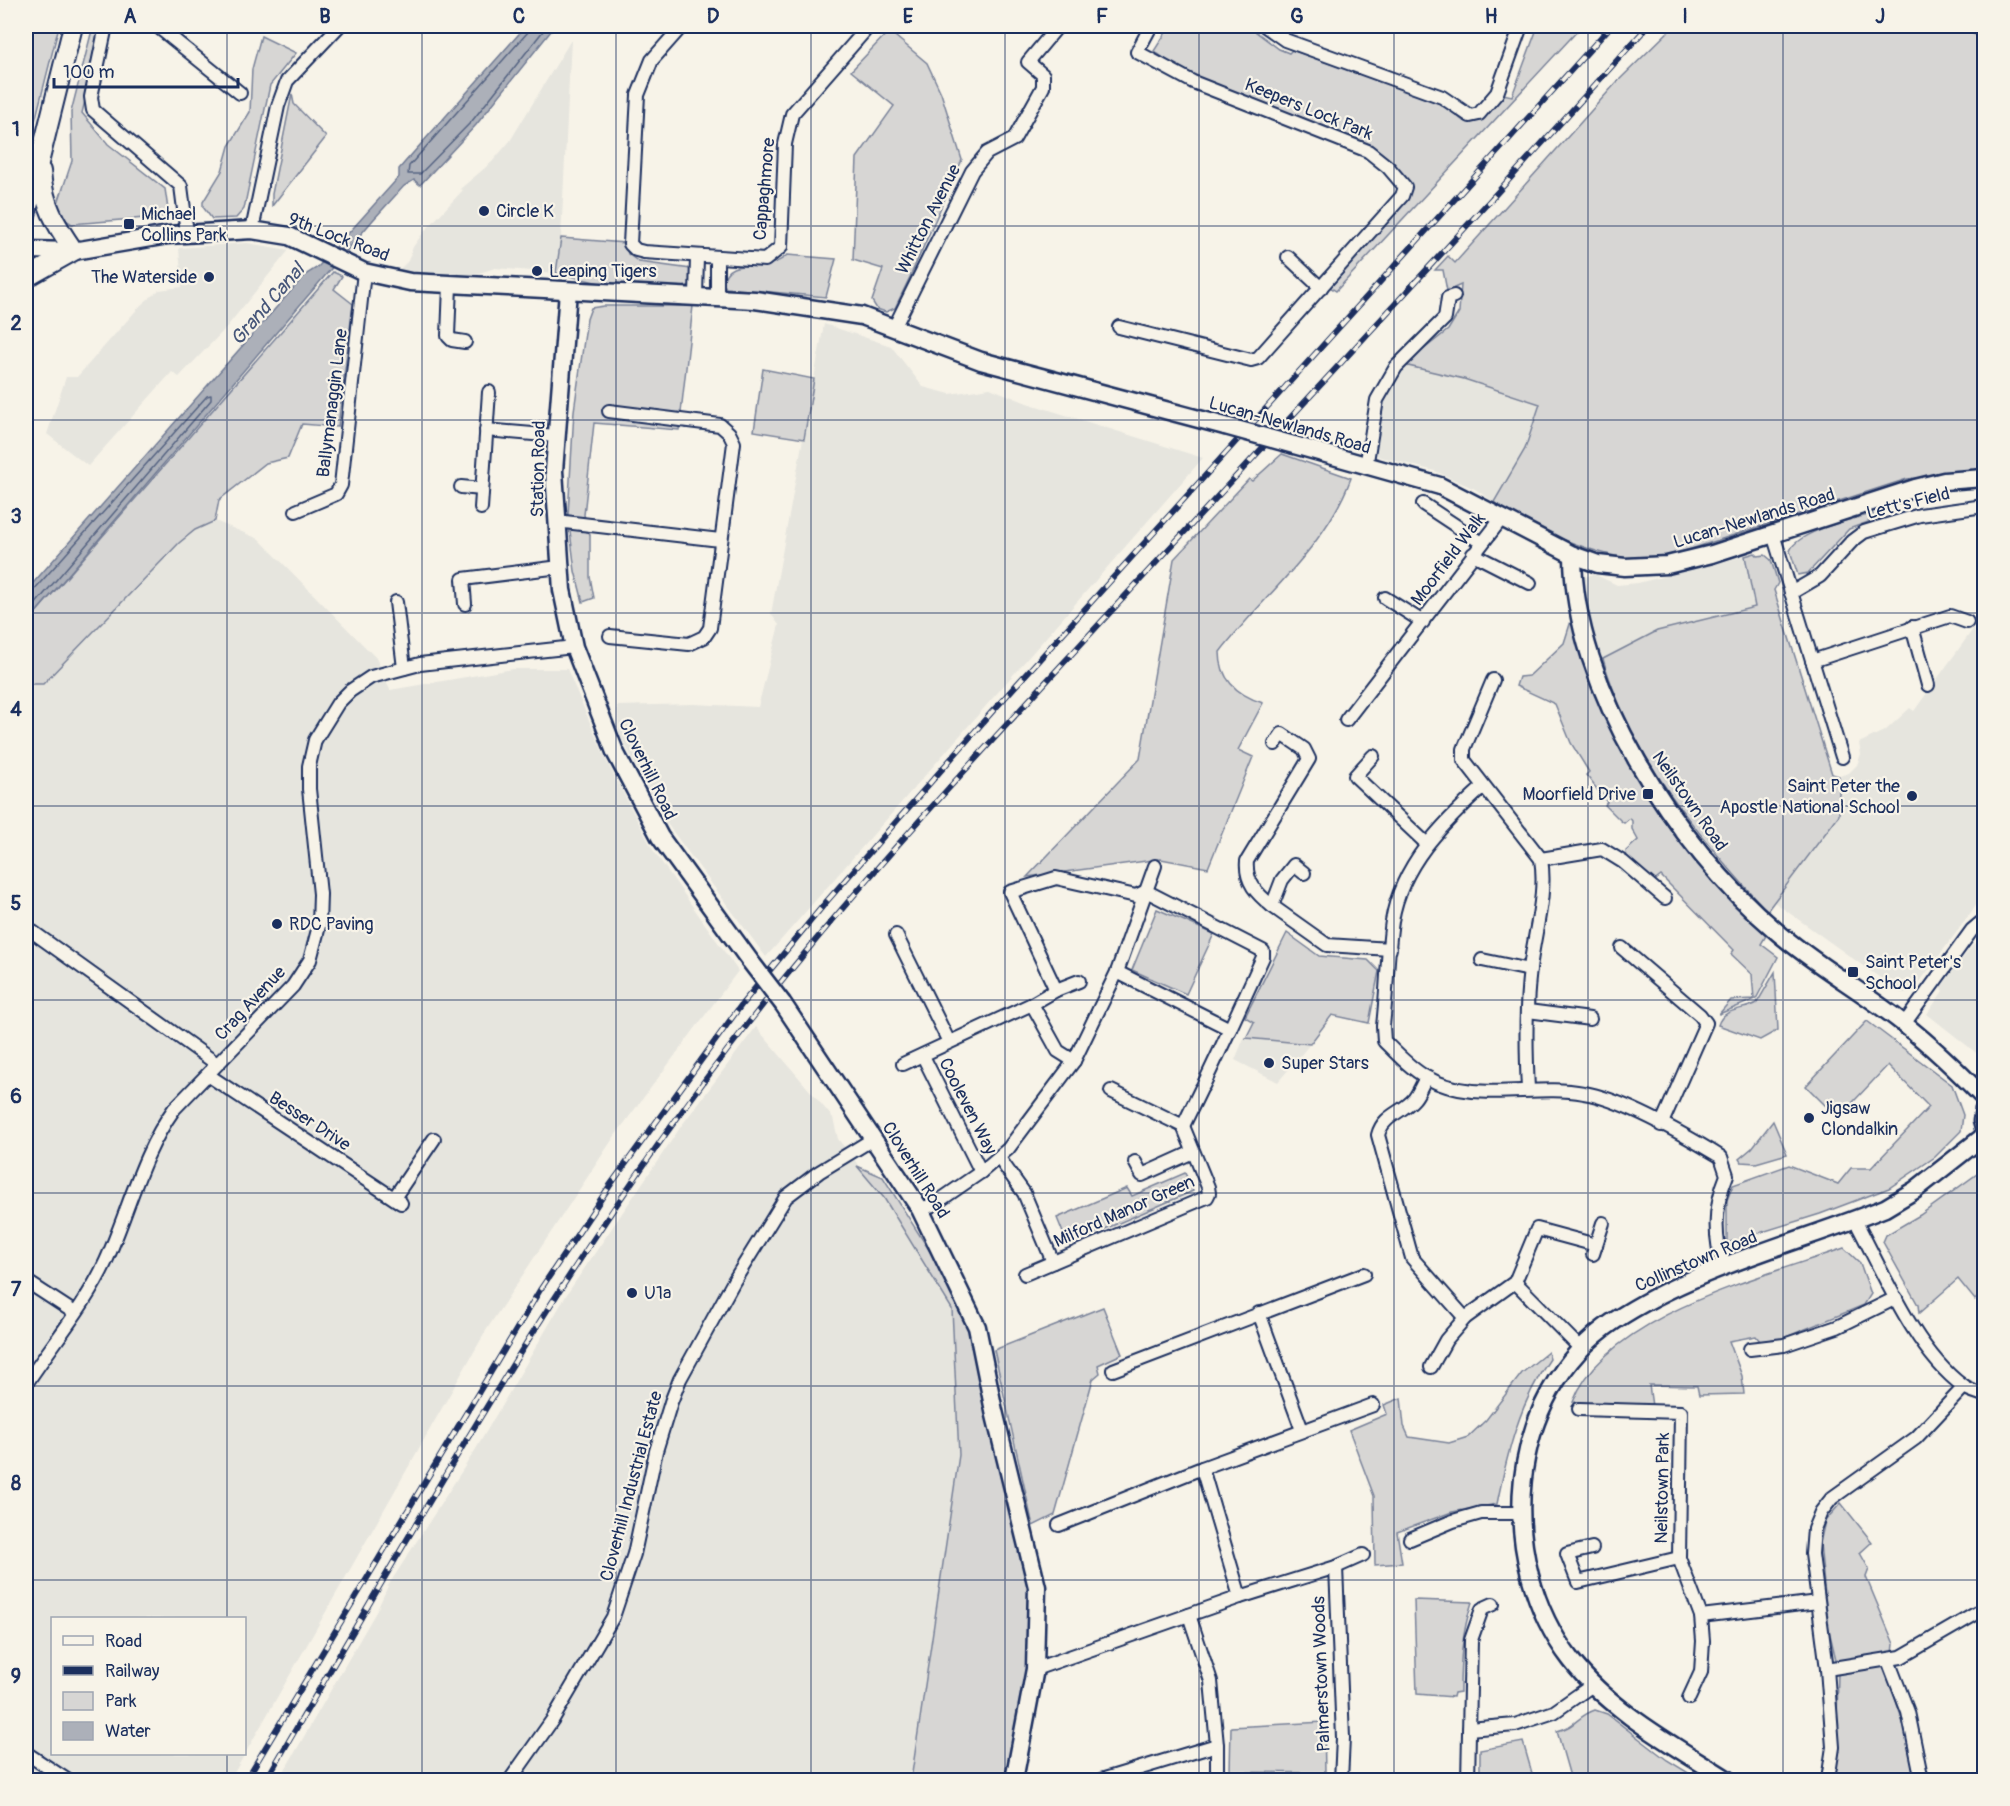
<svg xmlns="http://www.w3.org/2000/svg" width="2010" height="1806" font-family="Pangolin,sans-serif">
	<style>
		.built { fill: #e6e5de; fill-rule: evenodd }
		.green { fill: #d7d6d4; stroke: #798299; stroke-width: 1.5 }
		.water { fill: #acb0b9; stroke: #727c95; stroke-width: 1.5 }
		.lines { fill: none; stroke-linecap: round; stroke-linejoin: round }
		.shore { stroke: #556382; stroke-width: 1.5 }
		.minor-casing { stroke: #1b2f5e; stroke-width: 16 }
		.tertiary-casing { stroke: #1b2f5e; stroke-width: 21 }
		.secondary-casing { stroke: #1b2f5e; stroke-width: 22 }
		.minor { stroke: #f7f3e8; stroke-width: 12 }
		.tertiary { stroke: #f7f3e8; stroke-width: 16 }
		.secondary { stroke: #f7f3e8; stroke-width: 18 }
		.rail-casing { stroke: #1b2f5e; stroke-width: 6 }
		.rail { stroke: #f7f3e8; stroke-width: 4; stroke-dasharray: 11; stroke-linecap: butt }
		.tertiary-bridge-casing { stroke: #1b2f5e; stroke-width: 21; stroke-linecap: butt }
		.tertiary-bridge { stroke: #f7f3e8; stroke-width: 16 }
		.grid { fill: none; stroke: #1b2f5e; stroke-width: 1.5; stroke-opacity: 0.55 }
		.poi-dot { fill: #1b2f5e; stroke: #f7f3e8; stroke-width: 2 }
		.labels { text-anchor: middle; stroke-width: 4.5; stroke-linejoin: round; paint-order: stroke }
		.street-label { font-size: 18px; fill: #1b2f5e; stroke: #f7f3e8 }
		.poi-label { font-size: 18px; fill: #1b2f5e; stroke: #f7f3e8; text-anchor: start }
		.water-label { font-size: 20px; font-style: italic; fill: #465679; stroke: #f7f3e8 }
		.neatline { fill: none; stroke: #1b2f5e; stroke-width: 2 }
		.grid-label { font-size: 20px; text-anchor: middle; font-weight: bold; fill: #1b2f5e }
	</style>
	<rect width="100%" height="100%" fill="#f7f3e8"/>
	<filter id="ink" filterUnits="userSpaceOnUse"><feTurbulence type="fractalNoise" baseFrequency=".0167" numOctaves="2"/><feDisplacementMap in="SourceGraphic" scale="12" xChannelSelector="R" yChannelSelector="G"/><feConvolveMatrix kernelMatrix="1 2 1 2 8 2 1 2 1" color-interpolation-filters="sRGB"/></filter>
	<g filter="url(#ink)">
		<!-- built -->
		<g class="built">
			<path d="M571 40 561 238 556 273 495 268 470 276 399 270 408 261 413 247 423 233 463 190 460 189 492 162 510 141Z"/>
			<path d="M247 243 289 250 225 329 179 377 172 372 88 466 47 434 66 377H77L141 305 159 290 182 287 179 248Z"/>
			<path d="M824 324 891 346 923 387 950 394 990 388 1027 403 1203 458 766 957 665 821 619 733 617 706 693 704 758 707 779 625 771 614Z"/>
			<path d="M1404 365 1464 379 1541 404 1525 449 1494 502 1475 489 1435 471 1377 456 1374 449 1380 410 1386 394Z"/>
			<path d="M215 521 259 539 376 658 390 690 513 669H567L607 762 653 850 738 971 614 1137 487 1329 230 1780H26V684H43L179 543 195 530ZM52 1618H244V1754H52Z"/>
			<path d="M1745 556 1755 607 1657 631 1603 659 1585 611 1582 578 1594 574 1617 585 1638 583Z"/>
			<path d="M1984 614V908L1978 903 1916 987 1906 993H1901L1774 902 1839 815V776L1849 773 1857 765 1861 754 1859 743 1886 730 1910 708 1914 711Z"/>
			<path d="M1984 938V1059L1927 1014 1943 991 1940 988 1973 945Z"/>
			<path d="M756 1027 833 1118 838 1139 884 1198 952 1309 959 1455 911 1780H279L377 1610 388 1586 476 1449 567 1294 682 1125Z"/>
			<path d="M1244 1038 1310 1044 1278 1082 1235 1060Z"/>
		</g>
		<!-- green -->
		<g class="green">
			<path d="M26 26H59L34 125 29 126 26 135Z"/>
			<path d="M93 26H103L82 113 108 144 165 189 169 216 72 224 59 216 57 206 72 161 71 112Z"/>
			<path d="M1170 26H1248L1279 49 1289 53 1292 50 1441 103 1462 120 1473 122 1484 116 1503 94 1512 96 1538 26H1582L1336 291 1330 287 1407 200 1393 166 1369 144 1188 75 1154 51Z"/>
			<path d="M1674 26H1956L1984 39V472L1907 479 1691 549C1674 554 1658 559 1640 559 1602 559 1523 526 1494 502L1525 449 1540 404 1464 379 1404 365 1448 330 1459 312 1461 285 1447 291 1443 270H1435L1448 256 1455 263 1616 83Z"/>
			<path d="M889 31 927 63 941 93 962 160 910 277 895 308 886 312 877 309 872 301 883 269 853 260 857 158 894 106 851 71Z"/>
			<path d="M261 36 296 53 270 85 244 209 236 218 212 219 203 207V202L222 171 229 146 250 112 252 69Z"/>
			<path d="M292 94 294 104 326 137 272 206V194Z"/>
			<path d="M561 238 625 243 628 254 639 262 691 269V285L683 287 604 284 556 273Z"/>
			<path d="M787 255 836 259 826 297 726 288 723 283C728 252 765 277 787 255Z"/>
			<path d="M333 272 342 276 334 289 353 304 338 427 302 424 288 458 266 463 219 500 215 521 195 530 179 543 43 684H26V624Z"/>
			<path d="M604 306H693L679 430 594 423 584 515 590 535V577L594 598 583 602 575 571 568 515 574 411 587 319 591 308Z"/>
			<path d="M763 369 814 379 804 439 754 431Z"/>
			<path d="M1282 454 1351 478C1326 547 1264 595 1220 652 1220 680 1237 695 1263 703L1238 750 1253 757 1208 868 1161 859 1027 877 1140 759 1174 559 1249 479 1252 481Z"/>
			<path d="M1873 514 1874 520 1849 529 1808 573 1798 575 1790 551C1796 532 1854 518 1873 514Z"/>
			<path d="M1755 553 1758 556 1765 555 1771 560 1778 583 1774 590 1832 774 1839 776V815L1767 911C1699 837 1632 758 1603 659L1657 631 1755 607 1745 556Z"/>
			<path d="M1571 621C1582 653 1591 685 1605 715 1643 796 1699 876 1767 934L1761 944 1778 957 1756 999 1719 1014 1731 1000 1754 999 1752 974 1731 954 1734 950 1661 876 1653 882 1627 858 1626 851 1638 840 1632 829V821L1630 818 1624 823 1621 821 1605 805 1607 802 1586 775 1589 772 1571 743 1555 704 1516 686 1519 677 1529 676 1564 643Z"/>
			<path d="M1157 909 1214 934 1186 994 1132 970Z"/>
			<path d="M1287 933 1319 956 1368 960 1379 971 1369 1023 1332 1015 1310 1044 1246 1038 1254 1022 1245 1017Z"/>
			<path d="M1775 972 1778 1030 1760 1040 1718 1025C1724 1007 1743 1011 1757 1003Z"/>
			<path d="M1867 1021 1952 1085 1963 1115 1961 1131 1935 1157 1889 1188 1820 1214 1727 1243V1200L1733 1185 1789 1165 1838 1184 1851 1168H1871L1929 1107 1888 1065 1838 1118 1806 1086Z"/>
			<path d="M1773 1121 1787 1154 1756 1163 1741 1162 1739 1159 1752 1148Z"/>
			<path d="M857 1166 883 1177 943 1272 971 1334 1029 1589 1026 1670 1005 1780H911L959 1455 952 1309 884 1198Z"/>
			<path d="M1984 1169V1291L1975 1300 1958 1279 1919 1313 1918 1305 1883 1242 1886 1235 1920 1215Z"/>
			<path d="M1185 1173 1193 1191 1068 1245 1057 1218 1127 1188 1132 1196Z"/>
			<path d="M1844 1248 1860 1263 1871 1294 1864 1305 1764 1346 1756 1336 1729 1341 1742 1376 1744 1394 1699 1395 1697 1386 1649 1385 1652 1406 1573 1402C1606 1315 1763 1277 1844 1248Z"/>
			<path d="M1103 1307 1122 1354 1098 1365 1100 1373 1093 1379 1055 1515 1033 1526 994 1350Z"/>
			<path d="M1548 1352 1550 1359C1520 1401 1507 1454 1497 1504L1452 1512 1397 1532 1402 1563 1375 1565 1374 1496 1349 1430 1387 1414 1384 1405 1401 1398 1404 1426 1409 1437 1449 1443 1468 1437 1486 1420 1522 1373Z"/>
			<path d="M1841 1503 1872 1542 1860 1553 1869 1569 1866 1577 1894 1644 1890 1683 1909 1740 1916 1780H1836L1838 1668 1828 1626 1820 1543 1825 1521Z"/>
			<path d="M1414 1600 1472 1602C1462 1633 1460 1660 1460 1692L1454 1693 1453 1697 1417 1694Z"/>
			<path d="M1595 1710 1607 1714 1667 1760 1700 1780H1571L1557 1731C1576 1727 1577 1716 1595 1710Z"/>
			<path d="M1324 1722 1325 1773 1230 1772 1231 1727Z"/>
			<path d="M1523 1742 1534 1780H1480V1750Z"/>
		</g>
		<!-- water -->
		<path class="water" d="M526 26H555L476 125 420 185 414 180 404 186 373 220 26 624V591L305 275 318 267 399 177V169L405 162Z"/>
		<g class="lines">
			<!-- shore -->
			<g class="shore">
				<path d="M530 26 528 32 409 166 408 174H420L472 121 547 26"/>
				<path d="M26 595 32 592 207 396 211 395V400L26 615"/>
			</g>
			<!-- minor casing -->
			<g class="minor-casing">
				<g id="minor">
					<path d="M106 26 91 97 93 110 181 186 187 233"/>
					<path d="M157 26 240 93"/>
					<path d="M682 26 652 60 638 95 630 244 636 250 644 252 765 260 781 247 785 144 792 114 869 26"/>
					<path d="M1265 26 1285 40 1442 97 1470 116 1479 114 1497 93 1521 26"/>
					<path d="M252 230 278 106 287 81 339 26"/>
					<path d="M1288 257 1321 288"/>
					<path d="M717 259V297"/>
					<path d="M450 285 448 336 452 340 465 342"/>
					<path d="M696 296 697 257"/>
					<path d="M1119 327 1251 360 1258 358 1402 196 1405 187 1388 167 1368 151 1193 82 1137 52 1151 26"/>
					<path d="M894 328 972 171 987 153 1014 139 1043 87V75L1028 62 1058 26"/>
					<path d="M609 411 720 425 729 433 734 443 710 628 704 637 689 644 610 636"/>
					<path d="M486 430 556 436"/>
					<path d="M1366 467 1377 400 1396 367 1445 318 1448 298 1454 296"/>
					<path d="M461 487 482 489"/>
					<path d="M1423 504 1482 543"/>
					<path d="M481 508 489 392"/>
					<path d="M296 511 336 494 341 485 364 272"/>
					<path d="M556 521 720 540"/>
					<path d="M1773 534 1842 757"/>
					<path d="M1473 554 1530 583"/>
					<path d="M1791 593 1820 576 1852 541 1864 532 1920 515 1984 506"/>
					<path d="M1385 598 1423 622"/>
					<path d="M396 602 404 668"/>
					<path d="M465 604 463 579 560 567"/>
					<path d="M1912 627 1928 685"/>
					<path d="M1812 661 1950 616 1967 622"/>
					<path d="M1493 680 1464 749V760L1541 859C1547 895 1534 933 1530 969 1525 1009 1526 1050 1528 1089"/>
					<path d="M1346 720 1502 518"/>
					<path d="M1373 756 1355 776 1427 844"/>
					<path d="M1483 787C1443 823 1401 865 1392 921 1387 955 1387 991 1383 1026L1384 1041C1396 1053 1411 1069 1426 1077 1474 1105 1533 1083 1584 1093 1625 1100 1685 1135 1721 1157L1727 1175C1714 1206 1713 1236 1724 1268"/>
					<path d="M1541 859 1602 849 1623 862 1665 898"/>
					<path d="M1304 873 1294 865 1282 880 1272 906 1327 945 1390 949"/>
					<path d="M1272 906C1257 894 1245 882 1247 861L1309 759 1304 749 1282 734 1275 744"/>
					<path d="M26 927 217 1064"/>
					<path d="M896 935 949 1042"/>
					<path d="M1622 948 1700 1015 1706 1023 1661 1125"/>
					<path d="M1482 960 1530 970"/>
					<path d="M1056 990 1010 892 1056 878 1136 896 1146 891 1263 951V957L1230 1029 1117 972"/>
					<path d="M1032 1004 1056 990 1079 981"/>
					<path d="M1528 1011 1590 1019"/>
					<path d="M1904 1024 1972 930 1984 920"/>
					<path d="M923 1056 981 1172"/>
					<path d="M903 1064 1032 1004 1058 1051 1074 1061"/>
					<path d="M208 1075 401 1203"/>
					<path d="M1426 1078C1422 1084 1419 1093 1414 1099 1402 1113 1383 1115 1378 1135L1412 1258 1465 1318"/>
					<path d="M1203 1086 1230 1029"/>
					<path d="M1111 1091 1183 1126 1201 1089"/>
					<path d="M999 1158 1024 1193 1053 1262"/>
					<path d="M1135 1162 1142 1175 1193 1152"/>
					<path d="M394 1198 434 1139"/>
					<path d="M920 1209 933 1205 981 1172 1008 1149 1074 1061 1117 972 1155 866"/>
					<path d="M1855 1220C1883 1272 1915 1351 1963 1386 1969 1391 1978 1393 1984 1395"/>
					<path d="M1593 1254 1603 1223"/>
					<path d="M1025 1274 1207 1197 1209 1193 1208 1187 1183 1126"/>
					<path d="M26 1281 75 1313"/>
					<path d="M1515 1282 1581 1349"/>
					<path d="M1259 1313 1302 1430"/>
					<path d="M1750 1349 1784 1345 1837 1327 1896 1298"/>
					<path d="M1431 1367 1446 1340 1465 1318 1515 1282 1537 1229 1596 1245"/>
					<path d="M1113 1370 1364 1274"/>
					<path d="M26 1384C52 1344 86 1305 106 1261 129 1210 141 1155 174 1109L293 986 310 960 319 926 320 894 309 789V766L315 740 338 703 350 691 371 677 420 664 574 647"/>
					<path d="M1579 1409 1681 1412 1679 1558 1701 1616 1703 1641 1701 1672 1689 1698"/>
					<path d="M1202 1468 1240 1597"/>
					<path d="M1059 1525 1202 1468 1373 1405"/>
					<path d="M1410 1539 1453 1521 1481 1513H1519"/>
					<path d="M1592 1548 1567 1554 1578 1582 1679 1558"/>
					<path d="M1336 1567 1343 1738 1341 1780"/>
					<path d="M1189 1615 1211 1681 1217 1745V1780"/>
					<path d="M1701 1616 1818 1602"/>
					<path d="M1888 1660 1908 1712 1922 1780"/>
					<path d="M1035 1669 1240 1597 1336 1567 1363 1555"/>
					<path d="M1827 1669 1901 1657 1984 1609"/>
					<path d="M1469 1729 1515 1725 1554 1712 1594 1684"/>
					<path d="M26 1753 67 1780"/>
					<path d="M510 1780 553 1719 613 1617 634 1554 656 1451 671 1402 680 1379 734 1281 786 1197 819 1172 873 1139"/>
					<path d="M1101 1780 1217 1745"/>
					<path d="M1468 1780 1471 1640 1482 1609 1493 1604"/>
					<path d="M1828 1780 1833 1747 1827 1669 1812 1554 1814 1529 1821 1512 1832 1498 1916 1438 1964 1387"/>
				</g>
			</g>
			<!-- tertiary casing -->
			<g class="tertiary-casing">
				<g id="tertiary">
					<path d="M26 250 74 251 168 235 252 230 289 236 364 272 410 282 755 300 862 316 981 361 1225 426"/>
					<path d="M568 291 554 471 562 590 574 647 615 752 660 837 750 961"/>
					<path d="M1294 445 1440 486 1573 555 1598 564 1625 567 1667 565 1712 554 1915 488 1944 481 1984 478"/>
					<path d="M1573 555C1573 687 1677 847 1775 930 1815 965 1863 991 1904 1024 1933 1047 1959 1072 1984 1098"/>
					<path d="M783 1004 920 1209 977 1327 994 1411 1037 1587 1035 1669 1014 1780"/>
					<path d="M1984 1109 1982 1121 1984 1128"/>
					<path d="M1728 1780C1675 1746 1610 1711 1571 1660 1494 1560 1505 1394 1614 1321 1694 1268 1797 1243 1885 1208L1915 1190 1984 1136"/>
				</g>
			</g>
			<!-- secondary casing -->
			<g class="secondary-casing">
				<g id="secondary">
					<path d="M26 215 73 26"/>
					<path d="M26 278 74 251C56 225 43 204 41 171"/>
				</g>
			</g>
			<!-- minor -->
			<use href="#minor" class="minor"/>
			<!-- tertiary -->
			<use href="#tertiary" class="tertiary"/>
			<!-- secondary -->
			<use href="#secondary" class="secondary"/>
			<!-- rail casing -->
			<g class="rail-casing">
				<g id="rail">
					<path d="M246 1780 540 1290 611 1184 742 1004 827 901 991 713 1611 26"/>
					<path d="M266 1780C418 1522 565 1257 750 1021 864 876 991 742 1115 607 1294 414 1473 221 1648 26"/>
				</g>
			</g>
			<!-- rail -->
			<use href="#rail" class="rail"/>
			<!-- tertiary-bridge casing -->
			<g class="tertiary-bridge-casing">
				<g id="tertiary-bridge">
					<path d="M1225 426 1294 445"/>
					<path d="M750 961 783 1004"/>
				</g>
			</g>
			<!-- tertiary-bridge -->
			<use href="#tertiary-bridge" class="tertiary-bridge"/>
		</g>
	</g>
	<!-- grid -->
	<path class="grid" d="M227 26V1618M422 26V1780M616 26V1780M811 26V1780M1005 26V1780M1199 26V1780M1394 26V1780M1588 26V1780M1783 26V1780M26 226H1984M26 420H1984M26 613H1984M26 806H1984M26 1000H1984M26 1193H1984M26 1386H1984M26 1580H1984M227 1754V1780"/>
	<!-- markers -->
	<g class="poi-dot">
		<circle cx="484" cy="211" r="6"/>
		<rect x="123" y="218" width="12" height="12" rx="3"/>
		<circle cx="537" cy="271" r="6"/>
		<circle cx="209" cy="277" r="6"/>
		<rect x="1642" y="788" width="12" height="12" rx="3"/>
		<circle cx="1912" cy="796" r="6"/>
		<circle cx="277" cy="924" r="6"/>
		<rect x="1847" y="966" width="12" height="12" rx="3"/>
		<circle cx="1269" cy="1063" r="6"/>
		<circle cx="1809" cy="1118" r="6"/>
		<circle cx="632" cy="1293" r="6"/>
	</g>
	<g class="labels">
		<!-- street labels -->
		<g class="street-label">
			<text transform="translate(1309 109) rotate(22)" y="6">Keepers Lock Park</text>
			<text transform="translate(764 189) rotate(-85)" y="6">Cappaghmore</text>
			<text transform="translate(928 219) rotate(-63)" y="6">Whitton Avenue</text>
			<text transform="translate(339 237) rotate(21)" y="6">9th Lock Road</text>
			<text transform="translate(332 403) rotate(-83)" y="6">Ballymanaggin Lane</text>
			<text transform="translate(1290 425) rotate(16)" y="6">Lucan-Newlands Road</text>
			<text transform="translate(538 469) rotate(-89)" y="6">Station Road</text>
			<text transform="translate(1908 503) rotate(-14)" y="6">Lett's Field</text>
			<text transform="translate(1754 518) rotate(-17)" y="6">Lucan-Newlands Road</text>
			<text transform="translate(1448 559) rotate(-53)" y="6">Moorfield Walk</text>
			<text transform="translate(648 769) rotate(64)" y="6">Cloverhill Road</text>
			<text transform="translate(1690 801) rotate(55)" y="6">Neilstown Road</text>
			<text transform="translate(250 1003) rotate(-47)" y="6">Crag Avenue</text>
			<text transform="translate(968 1106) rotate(63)" y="6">Cooleven Way</text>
			<text transform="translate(310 1121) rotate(33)" y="6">Besser Drive</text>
			<text transform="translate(916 1170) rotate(58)" y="6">Cloverhill Road</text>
			<text transform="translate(1124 1211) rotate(-24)" y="6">Milford Manor Green</text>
			<text transform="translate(1696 1261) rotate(-23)" y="6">Collinstown Road</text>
			<text transform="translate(631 1486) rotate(-75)" y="6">Cloverhill Industrial Estate</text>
			<text transform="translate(1662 1488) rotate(-89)" y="6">Neilstown Park</text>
			<text transform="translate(1321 1674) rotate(-92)" y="6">Palmerstown Woods</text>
		</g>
		<!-- poi labels -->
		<g class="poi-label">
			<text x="496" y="217">Circle K</text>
			<text x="141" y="220">Michael<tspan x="141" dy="21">Collins Park</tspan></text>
			<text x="549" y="277">Leaping Tigers</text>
			<text x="197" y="283" text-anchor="end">The Waterside</text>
			<text x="1900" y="792" text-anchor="end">Saint Peter the<tspan x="1900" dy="21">Apostle National School</tspan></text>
			<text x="1636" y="800" text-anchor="end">Moorfield Drive</text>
			<text x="289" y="930">RDC Paving</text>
			<text x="1865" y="968">Saint Peter's<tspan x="1865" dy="21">School</tspan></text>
			<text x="1281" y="1069">Super Stars</text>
			<text x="1821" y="1114">Jigsaw<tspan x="1821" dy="21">Clondalkin</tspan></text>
			<text x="644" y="1299">U1a</text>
		</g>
		<!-- water labels -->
		<g class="water-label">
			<text transform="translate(267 304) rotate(-49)" y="7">Grand Canal</text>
		</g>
	</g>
	<!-- margin -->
	<rect width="2010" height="1806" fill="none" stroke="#f7f3e8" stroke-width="66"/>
	<!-- legend -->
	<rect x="51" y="1617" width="195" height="138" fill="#f7f3e8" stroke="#9fa5b1" stroke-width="1.5"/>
	<rect x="63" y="1636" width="30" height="9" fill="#f7f3e8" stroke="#9fa5b1" stroke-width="1.5"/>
	<text x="105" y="1647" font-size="18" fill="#1b2f5e">Road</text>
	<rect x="63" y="1666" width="30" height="9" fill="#1b2f5e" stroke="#9fa5b1" stroke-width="1.5"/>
	<text x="105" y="1677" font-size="18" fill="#1b2f5e">Railway</text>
	<rect x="63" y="1692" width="30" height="18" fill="#d7d6d4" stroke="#9fa5b1" stroke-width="1.5"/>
	<text x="105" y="1707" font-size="18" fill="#1b2f5e">Park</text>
	<rect x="63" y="1722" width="30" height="18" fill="#acb0b9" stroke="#9fa5b1" stroke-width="1.5"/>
	<text x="105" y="1737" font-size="18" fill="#1b2f5e">Water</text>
	<!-- scale -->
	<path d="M54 78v9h184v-9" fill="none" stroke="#1b2f5e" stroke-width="3"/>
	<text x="63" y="78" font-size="18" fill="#1b2f5e" stroke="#f7f3e8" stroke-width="4.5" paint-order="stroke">100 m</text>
	<rect x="33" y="33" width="1944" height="1740" class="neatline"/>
	<g class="grid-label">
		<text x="130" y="23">A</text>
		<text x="325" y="23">B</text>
		<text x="519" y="23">C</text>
		<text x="713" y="23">D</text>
		<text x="908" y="23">E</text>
		<text x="1102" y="23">F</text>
		<text x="1297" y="23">G</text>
		<text x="1491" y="23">H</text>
		<text x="1685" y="23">I</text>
		<text x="1880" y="23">J</text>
		<text x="16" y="136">1</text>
		<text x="16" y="330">2</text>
		<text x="16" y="523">3</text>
		<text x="16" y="716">4</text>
		<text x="16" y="910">5</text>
		<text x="16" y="1103">6</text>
		<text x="16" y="1296">7</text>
		<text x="16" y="1490">8</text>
		<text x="16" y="1683">9</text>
	</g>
</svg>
